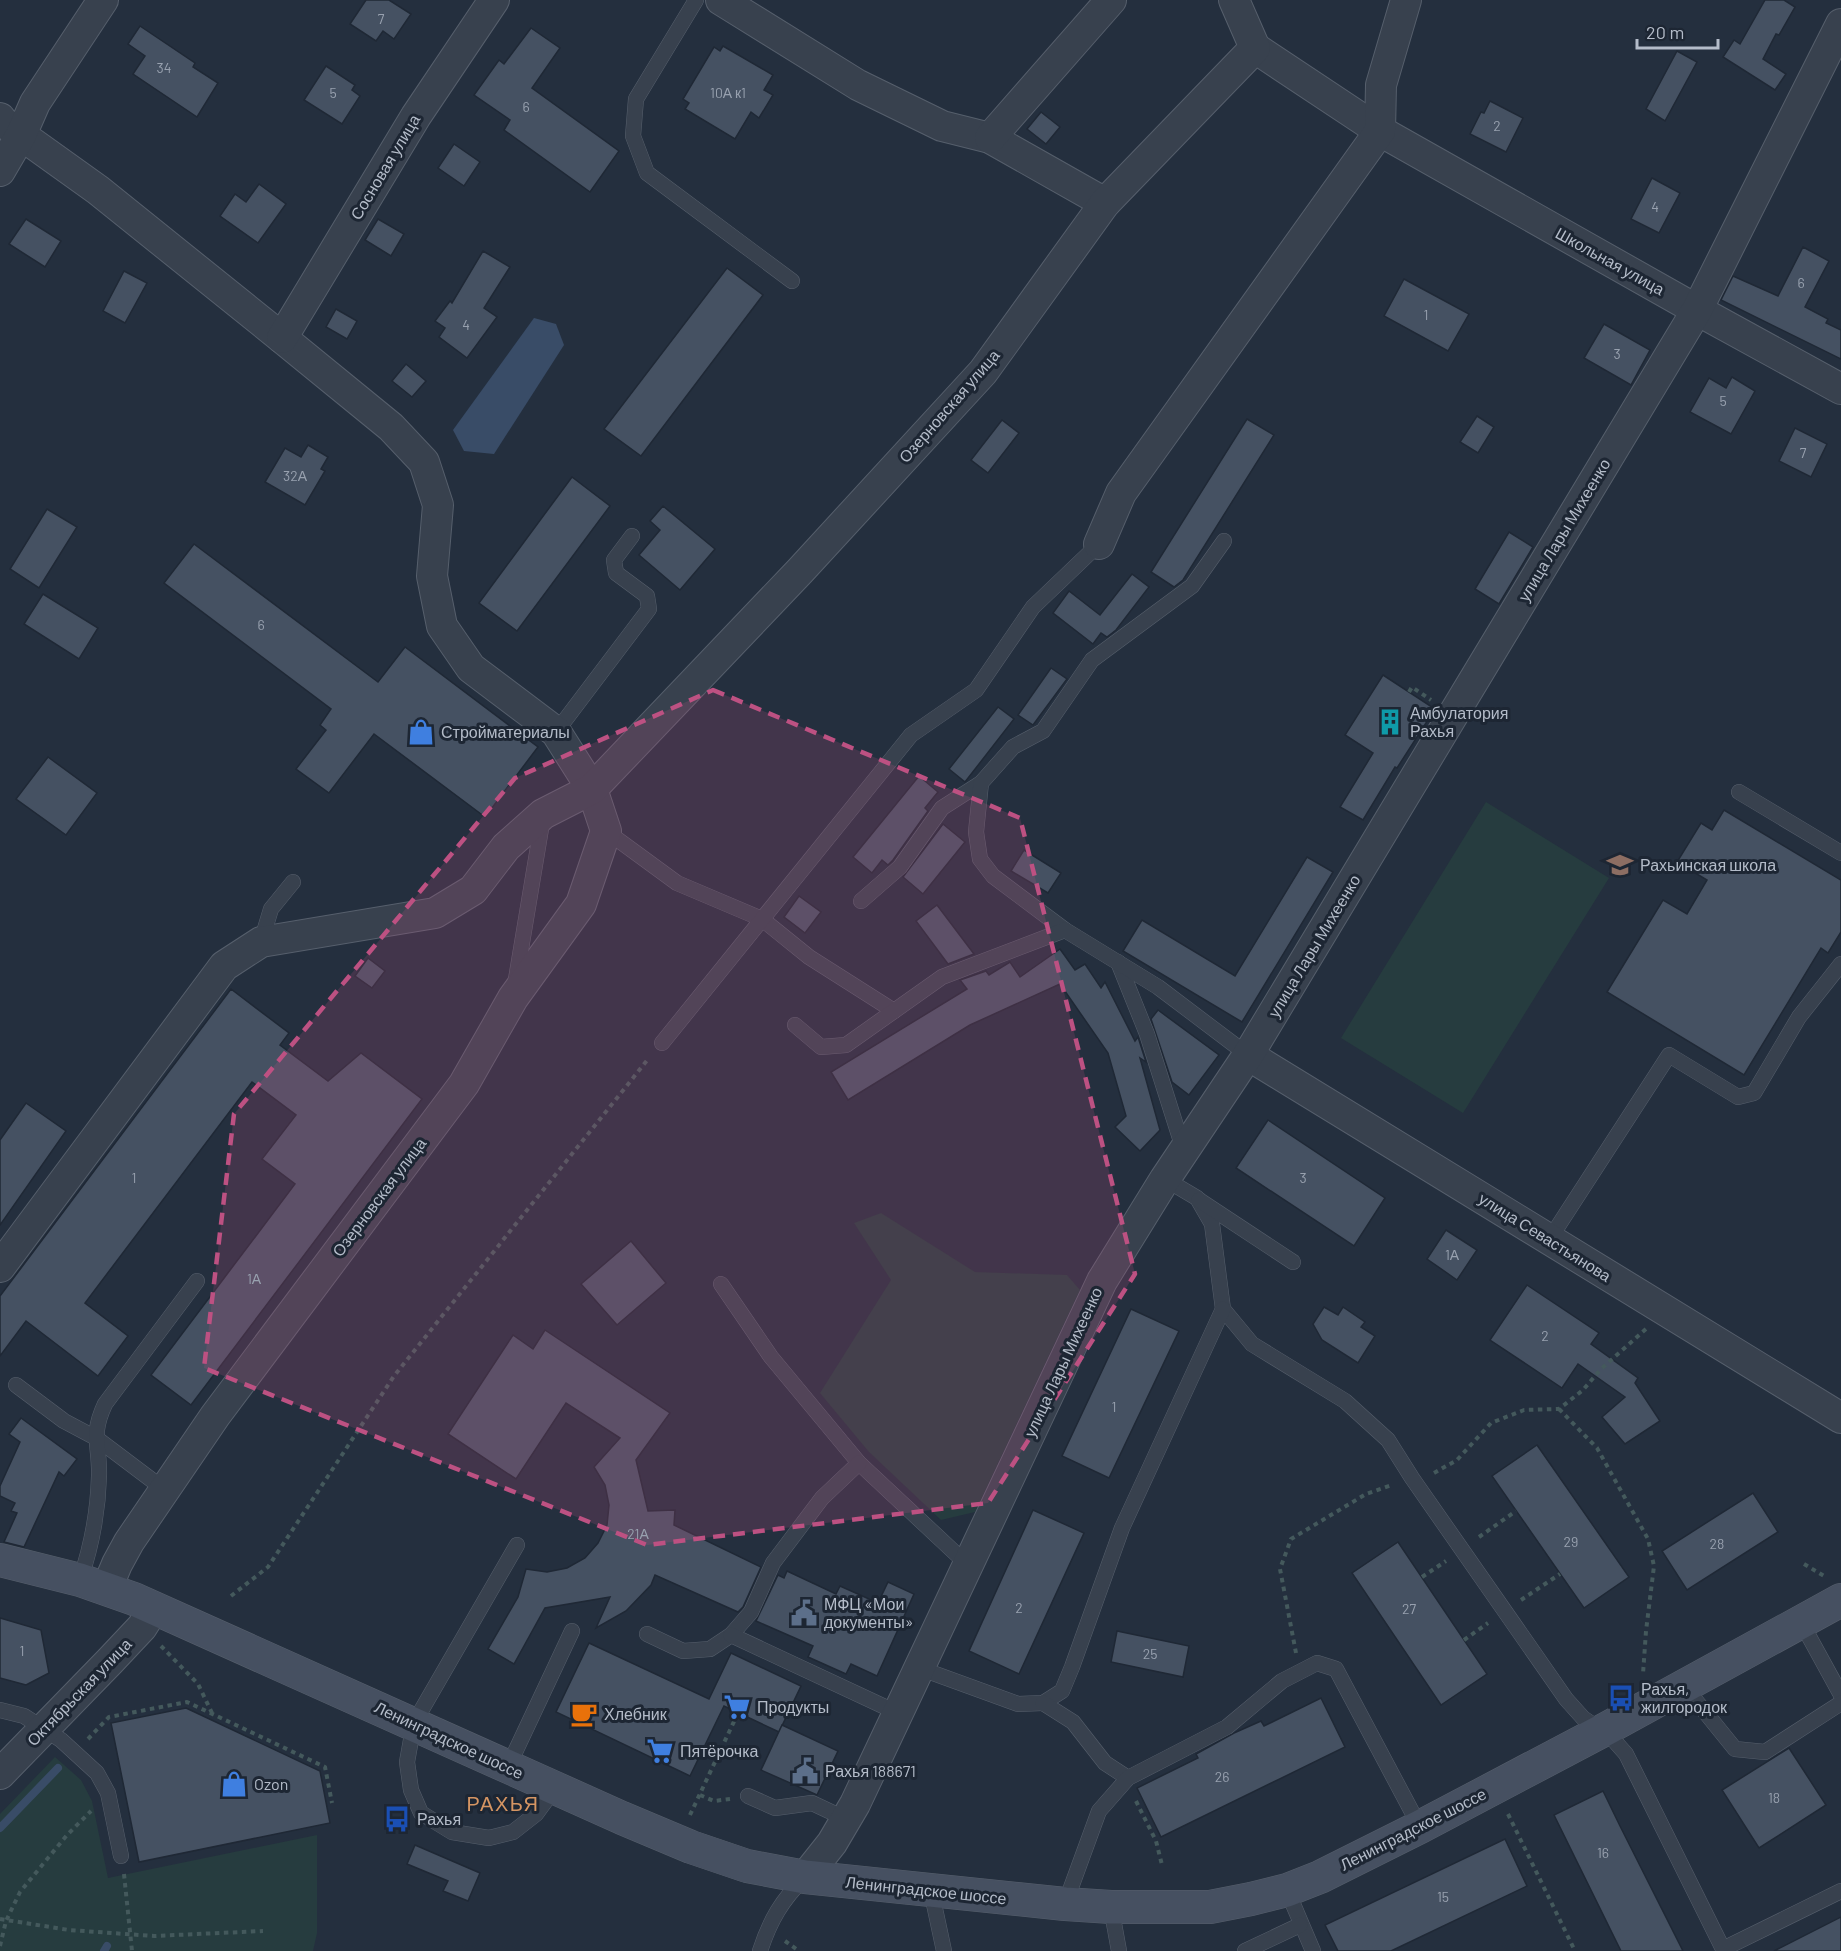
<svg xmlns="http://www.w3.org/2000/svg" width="1841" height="1951" font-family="Barlow,sans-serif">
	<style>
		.green { fill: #263c3f }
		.water { fill: #394c67 }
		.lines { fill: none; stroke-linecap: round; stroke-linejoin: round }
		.stream { stroke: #394c67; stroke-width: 8 }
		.building { fill: #455162; stroke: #1f2835; stroke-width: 1.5 }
		.lane-casing { stroke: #565f6c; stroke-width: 16 }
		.street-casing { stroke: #565f6c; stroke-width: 32 }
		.secondary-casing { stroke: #565f6c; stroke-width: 34 }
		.path { stroke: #44595c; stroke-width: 4; stroke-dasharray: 4.5 4.5; stroke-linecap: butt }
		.lane { stroke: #38414e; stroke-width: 15 }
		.street { stroke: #38414e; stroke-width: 30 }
		.secondary { stroke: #465061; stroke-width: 33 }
		.marked { fill: #bd5182; fill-opacity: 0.2; stroke: #bd5182; stroke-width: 4.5; stroke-dasharray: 12 8; stroke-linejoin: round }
		.labels { text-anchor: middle; stroke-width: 6; stroke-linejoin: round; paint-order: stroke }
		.number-label { font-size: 14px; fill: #98a1af }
		.street-label { font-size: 16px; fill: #b4bcc9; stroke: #1d2633 }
		.poi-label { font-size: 16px; fill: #b4bcc9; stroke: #1d2633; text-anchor: start }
		.quarter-label { font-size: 20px; letter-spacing: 1.5px; fill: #d59563; stroke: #1d2633 }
	</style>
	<rect width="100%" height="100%" fill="#242f3e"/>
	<!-- green -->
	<g class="green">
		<path d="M1486 802 1609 878 1463 1113 1341 1038Z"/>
		<path d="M881 1213 975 1272 1067 1275 1080 1290 975 1512 941 1520 869 1452 820 1393 891 1280 854 1223Z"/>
		<path d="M55 1757 81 1780 92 1801 108 1878 317 1835V1933L313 1951H0V1814Z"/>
	</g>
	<!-- water -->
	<path class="water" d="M534 318 556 324 564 345 494 454 464 451 453 430Z"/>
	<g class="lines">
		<!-- stream -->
		<g class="stream">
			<path d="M0 1828 58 1768"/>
			<path d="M104 1951 107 1946"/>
		</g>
	</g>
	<!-- building -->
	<g class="building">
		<path d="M366 0H389L411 14 394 39 383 31 376 41 350 24Z"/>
		<path d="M1765 0H1784L1795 7 1779 35 1776 34 1763 59 1786 74 1775 90 1723 57 1734 40 1740 44Z"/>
		<path d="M140 26 195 63 193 67 218 83 197 117 133 74 145 56 128 44Z"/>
		<path d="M531 28 560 48 532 88 619 151 590 192 504 130 510 120 474 95 499 60 504 64Z"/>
		<path d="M723 46 773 75 764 90 773 95 759 118 751 112 735 139 685 109 689 103 683 99 714 47 720 51Z"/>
		<path d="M1677 51 1697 62 1665 121 1646 109Z"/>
		<path d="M326 66 355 85 352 90 360 96 342 124 304 100Z"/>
		<path d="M1490 101 1523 118 1506 152 1470 134 1481 112 1484 113Z"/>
		<path d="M1041 112 1060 127 1046 144 1027 129Z"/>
		<path d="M454 144 480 162 464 186 438 168Z"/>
		<path d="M1652 178 1680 193 1659 233 1631 219Z"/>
		<path d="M259 184 286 204 258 243 220 216 235 194 246 202Z"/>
		<path d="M26 219 61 241 45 267 9 244Z"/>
		<path d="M378 219 404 234 391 256 365 240Z"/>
		<path d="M1803 247 1829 261 1805 307 1828 319 1826 323 1841 330V359L1721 300 1733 276 1778 296Z"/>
		<path d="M483 251 510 267 484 308 497 317 467 358 439 337 445 328 435 321 450 301 452 303Z"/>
		<path d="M727 268 763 295 641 456 604 429Z"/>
		<path d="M124 271 147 283 125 323 103 311Z"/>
		<path d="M1404 279 1469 314 1448 351 1384 316Z"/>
		<path d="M336 309 357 321 347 339 326 327Z"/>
		<path d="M1604 324 1650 350 1631 385 1584 358Z"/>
		<path d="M406 364 426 381 412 397 392 381Z"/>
		<path d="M1732 377 1755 391 1731 434 1690 412 1709 378 1726 388Z"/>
		<path d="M1477 416 1494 427 1478 453 1460 442Z"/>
		<path d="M1247 419 1274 435 1183 580 1174 587 1151 572Z"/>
		<path d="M1002 420 1019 433 988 473 971 460Z"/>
		<path d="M1795 428 1827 444 1811 477 1779 461Z"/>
		<path d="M308 445 328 457 321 469 325 471 305 505 265 482 285 448 301 457Z"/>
		<path d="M572 477 610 506 517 631 479 603Z"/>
		<path d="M663 506 715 549 680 590 639 555 660 530 650 521Z"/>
		<path d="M47 509 77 527 39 588 10 569Z"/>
		<path d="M1509 532 1533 547 1499 604 1475 589Z"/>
		<path d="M194 544 378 682 405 647 538 747 485 817 374 734 329 793 296 769 326 730 320 725 331 709 164 583Z"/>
		<path d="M1132 574 1149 587 1116 630 1107 637 1101 633 1093 644 1053 613 1069 591 1100 615Z"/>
		<path d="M43 594 98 628 79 659 24 624Z"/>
		<path d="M1051 668 1067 679 1033 725 1018 715Z"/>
		<path d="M1383 675 1435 709 1397 768 1395 767 1363 820 1340 807 1373 753 1345 735Z"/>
		<path d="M998 707 1014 719 965 782 949 769Z"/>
		<path d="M48 757 97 793 66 835 16 799Z"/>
		<path d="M919 776 938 792 925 808 928 811 893 860 888 865 882 860 872 873 853 857Z"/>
		<path d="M1724 810 1841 880V932L1828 953 1821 948 1744 1075 1607 992 1663 900 1687 914 1707 880 1677 862 1701 823 1712 830Z"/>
		<path d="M943 824 965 842 923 894 903 877Z"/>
		<path d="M1024 850 1061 873 1048 893 1011 871Z"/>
		<path d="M1307 857 1333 872 1242 1022 1123 951 1142 920 1235 976Z"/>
		<path d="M799 896 821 912 805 933 784 917Z"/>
		<path d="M937 905 974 954 948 964 916 921Z"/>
		<path d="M1060 949 1075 970 1085 964 1101 988 1105 982 1135 1041 1138 1037 1146 1062 1140 1058 1160 1130 1140 1151 1115 1127 1126 1116 1108 1053 1060 984 970 1025 848 1100 831 1072 967 989 960 980 986 971 989 975 1010 962 1020 977Z"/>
		<path d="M368 958 385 971 372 988 355 976Z"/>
		<path d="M231 989 289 1033 280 1045 328 1081 361 1053 422 1099 191 1405 151 1375 295 1184 262 1159 296 1115 252 1082 85 1303 128 1336 98 1376 26 1321 0 1356V1296Z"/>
		<path d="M1158 1010 1219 1055 1189 1095 1172 1082 1151 1019Z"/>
		<path d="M26 1103 66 1131 0 1225V1140Z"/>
		<path d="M1268 1120 1385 1198 1354 1246 1236 1168Z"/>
		<path d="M1446 1230 1477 1250 1457 1280 1427 1259Z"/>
		<path d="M631 1241 666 1283 617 1325 581 1284Z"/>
		<path d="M1527 1285 1599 1333 1591 1344 1638 1378 1635 1383 1660 1421 1625 1444 1602 1417 1625 1397 1578 1364 1562 1388 1490 1340Z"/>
		<path d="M1324 1307 1338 1315 1343 1307 1365 1322 1361 1327 1375 1336 1358 1363 1322 1340 1313 1324Z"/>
		<path d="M1131 1309 1179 1331 1109 1478 1062 1456Z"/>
		<path d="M545 1330 670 1413 636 1460 648 1511 675 1510 674 1525 761 1567 743 1607 738 1612 655 1575 651 1585 626 1611 596 1628 610 1597 545 1608 514 1664 488 1649 518 1597 526 1569 547 1572 567 1568 585 1558 598 1543 607 1525 609 1505 605 1485 594 1467 620 1438 566 1403 516 1479 448 1434 513 1335 533 1349Z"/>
		<path d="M21 1418 77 1459 64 1476 59 1472 24 1547 4 1542 17 1513 11 1511 15 1503 0 1496V1486L20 1442 9 1434Z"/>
		<path d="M1537 1445 1629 1577 1584 1608 1492 1476Z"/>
		<path d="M1753 1493 1778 1532 1687 1590 1662 1551Z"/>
		<path d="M1033 1510 1084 1533 1019 1674 969 1651Z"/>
		<path d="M1398 1542 1487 1674 1441 1705 1352 1573Z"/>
		<path d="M787 1571 836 1594 840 1586 878 1603 888 1582 914 1594 877 1676 851 1664 846 1674 808 1657 813 1646 756 1621 778 1575 784 1578Z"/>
		<path d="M0 1618 41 1630 49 1673 26 1685 0 1678Z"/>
		<path d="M1117 1631 1189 1646 1183 1677 1111 1662Z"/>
		<path d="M589 1643 709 1699 731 1653 801 1686 779 1732 724 1706 690 1776 556 1712Z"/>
		<path d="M1321 1698 1345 1747 1161 1837 1137 1788 1198 1758 1196 1754 1234 1733 1261 1721 1264 1726Z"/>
		<path d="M186 1708 320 1771 330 1823 139 1862 111 1723Z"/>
		<path d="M782 1725 838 1751 817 1795 761 1770Z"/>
		<path d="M1789 1748 1826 1805 1759 1848 1722 1790Z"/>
		<path d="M1603 1791 1620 1826 1683 1951H1621L1554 1815Z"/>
		<path d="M1505 1839 1527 1886 1391 1951H1338L1325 1925Z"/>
		<path d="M415 1845 480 1873 468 1901 443 1891 448 1881 407 1864Z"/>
		<path d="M1841 1917V1951H1774Z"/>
	</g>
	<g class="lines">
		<!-- lane casing -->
		<g class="lane-casing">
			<g id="lane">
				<path d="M696 0 636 99 633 136 647 173 792 281"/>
				<path d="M556 732 649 609 647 596 616 573 614 560 632 536"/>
				<path d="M1739 792 1841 853"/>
				<path d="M606 831 677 883 762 919 809 957 894 1011"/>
				<path d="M861 901 900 867 942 808 981 783"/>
				<path d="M1065 930 993 876 980 859 976 832 981 783 1013 747 1043 731 1092 660 1192 586 1224 541"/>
				<path d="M261 942 271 909 293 882"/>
				<path d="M1118 962 1147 1034 1184 1151"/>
				<path d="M515 985 543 817"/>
				<path d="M795 1025 821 1047 846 1045 942 977 1065 930 1158 987 1248 1055"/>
				<path d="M662 1043 911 735 976 690 1033 607 1099 544"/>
				<path d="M1165 1179 1197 1198 1212 1224 1223 1309 1252 1344 1345 1401 1388 1440 1412 1478 1566 1699 1583 1718 1611 1737 1626 1754 1723 1949 1841 1891"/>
				<path d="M1199 1200 1293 1262"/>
				<path d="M1549 1240 1669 1055 1738 1097 1754 1093 1799 1017 1841 964"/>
				<path d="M721 1284 771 1357 859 1463 968 1565"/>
				<path d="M16 1385 64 1421 96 1438 165 1490"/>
				<path d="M517 1545 414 1723 407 1762 411 1790 421 1813 452 1832 489 1838 513 1832 536 1814 555 1788"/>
				<path d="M80 1580C92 1545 98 1513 99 1476 100 1445 90 1436 105 1404L197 1281"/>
				<path d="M1801 1622 1841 1695"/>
				<path d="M647 1634 683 1651 710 1649 731 1635 751 1612 773 1563 822 1498 859 1463"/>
				<path d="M731 1635 898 1713"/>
				<path d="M919 1668 1018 1704 1043 1703 1062 1691 1072 1667 1122 1528 1223 1309"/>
				<path d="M1684 1686 1735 1749 1765 1752 1841 1703"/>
				<path d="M1043 1703 1073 1722 1105 1763 1128 1778"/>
				<path d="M0 1710 24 1716 61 1740 97 1773 108 1793 121 1856"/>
				<path d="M508 1767 572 1631"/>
				<path d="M748 1796 775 1808 812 1803 846 1819"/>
				<path d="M931 1890 944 1951"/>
				<path d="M1287 1890 1313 1951"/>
				<path d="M1065 1904 1099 1811 1128 1778 1227 1727 1282 1681 1317 1663 1336 1669 1420 1827"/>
				<path d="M1111 1907 1119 1951"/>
				<path d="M760 1951C770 1920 782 1900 805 1877"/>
				<path d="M1245 1951 1300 1925"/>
			</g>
		</g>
		<!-- street casing -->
		<g class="street-casing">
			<g id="street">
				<path d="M721 0 858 85 942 126 990 138 1105 203"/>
				<path d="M1255 48 1380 131 1697 310 1841 389"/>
				<path d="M0 118 3 122 98 190 282 338 391 427 424 462 438 505 432 576 442 626 471 668 556 732 592 789 606 831 581 904 513 998 464 1084 215 1416 129 1542 117 1564 107 1588"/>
				<path d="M990 138 1111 0"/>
				<path d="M0 171 21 135 35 103 103 0"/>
				<path d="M282 338 416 116 494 0"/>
				<path d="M1099 544 1121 493 1380 131 1381 85 1406 0"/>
				<path d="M1248 1055 1841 1418"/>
				<path d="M0 1267 224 966 261 942 435 913 473 890 506 847 543 814 592 789 800 571 983 372 1105 203 1255 48 1234 0"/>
				<path d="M0 1774 110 1661 142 1627 154 1608"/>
				<path d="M805 1877 832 1843 855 1804 1102 1281 1165 1179 1248 1055 1697 310 1841 24"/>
			</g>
		</g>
		<!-- secondary casing -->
		<g class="secondary-casing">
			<path id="secondary" d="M0 1560 80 1580 134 1599 622 1818 691 1847 747 1866 805 1877 1065 1904 1111 1907H1210L1251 1899 1287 1890 1320 1877 1420 1827 1602 1731 1841 1600"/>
		</g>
		<!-- path -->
		<g class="path">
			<path d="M1409 692 1412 687 1431 700"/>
			<path d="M1559 1409 1597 1448 1648 1539 1654 1566 1646 1631 1643 1674"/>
			<path d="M1434 1473 1457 1460 1491 1423 1524 1410 1559 1409 1583 1390 1601 1369 1646 1329"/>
			<path d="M1479 1537 1516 1511"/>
			<path d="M1804 1564 1824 1576"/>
			<path d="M1422 1577 1446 1561"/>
			<path d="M231 1596 268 1567 394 1376 649 1058"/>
			<path d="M1521 1600 1560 1574"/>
			<path d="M1464 1640 1488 1623"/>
			<path d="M161 1646 198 1684 212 1713"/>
			<path d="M1296 1653 1280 1569 1291 1539 1366 1494 1392 1485"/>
			<path d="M88 1739 109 1717 187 1702 325 1767 332 1803"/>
			<path d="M700 1795 714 1801 730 1799"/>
			<path d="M1136 1801 1156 1841 1162 1865"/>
			<path d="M1508 1814 1575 1951"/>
			<path d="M690 1815 738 1713"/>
			<path d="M124 1874 132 1951"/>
			<path d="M0 1919 69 1930 154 1936 263 1931"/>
			<path d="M785 1941 799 1951"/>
			<path d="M0 1946 6 1921 20 1892 67 1835 91 1811"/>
		</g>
		<!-- lane -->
		<use href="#lane" class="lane"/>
		<!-- street -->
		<use href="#street" class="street"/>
		<!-- secondary -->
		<use href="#secondary" class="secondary"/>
	</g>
	<!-- marked area -->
	<path class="marked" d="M713 690 1020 818 1135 1274 988 1503 647 1545 204 1368 234 1114 515 778Z"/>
	<!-- icons -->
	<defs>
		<g id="building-bare" transform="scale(2.07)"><path d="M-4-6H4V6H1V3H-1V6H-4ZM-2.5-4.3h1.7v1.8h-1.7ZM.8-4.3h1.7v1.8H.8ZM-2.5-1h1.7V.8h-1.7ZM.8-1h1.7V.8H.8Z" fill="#0f9aa8" stroke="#1d2633" stroke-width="2.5" paint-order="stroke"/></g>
		<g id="shop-bare" transform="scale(2.07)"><path d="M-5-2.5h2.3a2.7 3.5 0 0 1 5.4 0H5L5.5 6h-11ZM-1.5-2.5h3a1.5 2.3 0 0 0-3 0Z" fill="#3f7fe0" stroke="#1d2633" stroke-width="2.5" paint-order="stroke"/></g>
		<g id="school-bare" transform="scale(2.07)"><path d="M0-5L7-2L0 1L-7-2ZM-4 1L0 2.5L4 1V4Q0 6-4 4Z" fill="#8d6e63" stroke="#1d2633" stroke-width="2.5" paint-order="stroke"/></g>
		<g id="civic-bare" transform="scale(2.07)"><path d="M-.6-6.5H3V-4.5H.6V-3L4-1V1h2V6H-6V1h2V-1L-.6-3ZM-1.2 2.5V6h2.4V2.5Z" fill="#5c6f8a" stroke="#1d2633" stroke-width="2.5" paint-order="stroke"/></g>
		<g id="bus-bare" transform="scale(2.07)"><path d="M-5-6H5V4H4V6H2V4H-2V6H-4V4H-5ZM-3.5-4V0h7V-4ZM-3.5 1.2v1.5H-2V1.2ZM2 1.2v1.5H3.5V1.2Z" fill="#1a4fb4" stroke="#1d2633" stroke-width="2.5" paint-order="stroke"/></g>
		<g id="supermarket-bare" transform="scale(2.07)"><path d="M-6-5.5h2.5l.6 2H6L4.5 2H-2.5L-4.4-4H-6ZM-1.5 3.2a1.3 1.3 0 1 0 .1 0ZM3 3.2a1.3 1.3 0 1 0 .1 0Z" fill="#3f7fe0" stroke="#1d2633" stroke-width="2.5" paint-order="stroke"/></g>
		<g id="cafe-bare" transform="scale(2.07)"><path d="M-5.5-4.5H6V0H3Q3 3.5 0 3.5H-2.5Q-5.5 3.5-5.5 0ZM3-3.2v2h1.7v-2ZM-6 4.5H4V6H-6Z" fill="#e8710a" stroke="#1d2633" stroke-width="2.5" paint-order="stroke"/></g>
	</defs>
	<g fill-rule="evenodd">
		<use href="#building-bare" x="1390" y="722"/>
		<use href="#shop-bare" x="421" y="732"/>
		<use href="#school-bare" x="1620" y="865"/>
		<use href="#civic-bare" x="804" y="1613"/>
		<use href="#bus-bare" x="1621" y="1698"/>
		<use href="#supermarket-bare" x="737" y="1707"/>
		<use href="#cafe-bare" x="584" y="1714"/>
		<use href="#supermarket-bare" x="660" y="1751"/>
		<use href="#civic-bare" x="805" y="1771"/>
		<use href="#shop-bare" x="234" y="1784"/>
		<use href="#bus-bare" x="397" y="1819"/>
	</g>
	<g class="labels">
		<!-- number labels -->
		<g class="number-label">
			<text x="381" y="24">7</text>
			<text x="164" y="73">34</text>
			<text x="333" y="98">5</text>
			<text x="728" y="98">10А к1</text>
			<text x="526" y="112">6</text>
			<text x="1497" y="131">2</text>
			<text x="1655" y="212">4</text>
			<text x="1801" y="288">6</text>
			<text x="1426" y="320">1</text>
			<text x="466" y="330">4</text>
			<text x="1617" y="359">3</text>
			<text x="1723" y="406">5</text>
			<text x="1803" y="458">7</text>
			<text x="295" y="481">32А</text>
			<text x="261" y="630">6</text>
			<text x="134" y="1183">1</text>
			<text x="1303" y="1183">3</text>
			<text x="1452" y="1260">1А</text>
			<text x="254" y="1284">1А</text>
			<text x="1545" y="1341">2</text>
			<text x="1114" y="1412">1</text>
			<text x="638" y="1539">21А</text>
			<text x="1571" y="1547">29</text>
			<text x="1717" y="1549">28</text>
			<text x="1019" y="1613">2</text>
			<text x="1409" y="1614">27</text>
			<text x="22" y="1656">1</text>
			<text x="1150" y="1659">25</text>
			<text x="1222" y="1782">26</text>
			<text x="1774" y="1803">18</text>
			<text x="1603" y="1858">16</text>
			<text x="1443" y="1902">15</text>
		</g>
		<!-- street labels -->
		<g class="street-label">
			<text transform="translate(385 167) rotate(-59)" y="6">Сосновая улица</text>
			<text transform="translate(1610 261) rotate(29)" y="6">Школьная улица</text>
			<text transform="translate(949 406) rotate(-49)" y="6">Озерновская улица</text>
			<text transform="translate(1564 530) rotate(-59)" y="6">улица Лары Михеенко</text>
			<text transform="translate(1314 946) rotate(-59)" y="6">улица Лары Михеенко</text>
			<text transform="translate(379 1197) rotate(-53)" y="6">Озерновская улица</text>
			<text transform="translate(1545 1237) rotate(32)" y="6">улица Севастьянова</text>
			<text transform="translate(1063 1362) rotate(-65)" y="6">улица Лары Михеенко</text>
			<text transform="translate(79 1692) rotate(-46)" y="6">Октябрьская улица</text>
			<text transform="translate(449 1740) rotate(25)" y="6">Ленинградское шоссе</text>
			<text transform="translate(1413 1829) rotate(-27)" y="6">Ленинградское шоссе</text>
			<text transform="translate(926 1890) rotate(6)" y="6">Ленинградское шоссе</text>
		</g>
		<!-- poi labels -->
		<g class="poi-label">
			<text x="1410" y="719">Амбулатория<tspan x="1410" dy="18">Рахья</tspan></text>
			<text x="441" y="738">Стройматериалы</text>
			<text x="1640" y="871">Рахьинская школа</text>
			<text x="824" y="1610">МФЦ «Мои<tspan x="824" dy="18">документы»</tspan></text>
			<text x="1641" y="1695">Рахья,<tspan x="1641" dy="18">жилгородок</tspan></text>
			<text x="757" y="1713">Продукты</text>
			<text x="604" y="1720">Хлебник</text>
			<text x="680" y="1757">Пятёрочка</text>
			<text x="825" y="1777">Рахья 188671</text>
			<text x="254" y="1790">Ozon</text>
			<text x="417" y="1825">Рахья</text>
		</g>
		<!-- quarter labels -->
		<g class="quarter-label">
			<text x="503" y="1811">РАХЬЯ</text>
		</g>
	</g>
	<!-- scale -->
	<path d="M1637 39v9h81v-9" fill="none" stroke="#b4bcc9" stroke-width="3"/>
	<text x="1646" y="39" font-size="18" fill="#b4bcc9" stroke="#1d2633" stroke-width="4.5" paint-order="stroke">20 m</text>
</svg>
